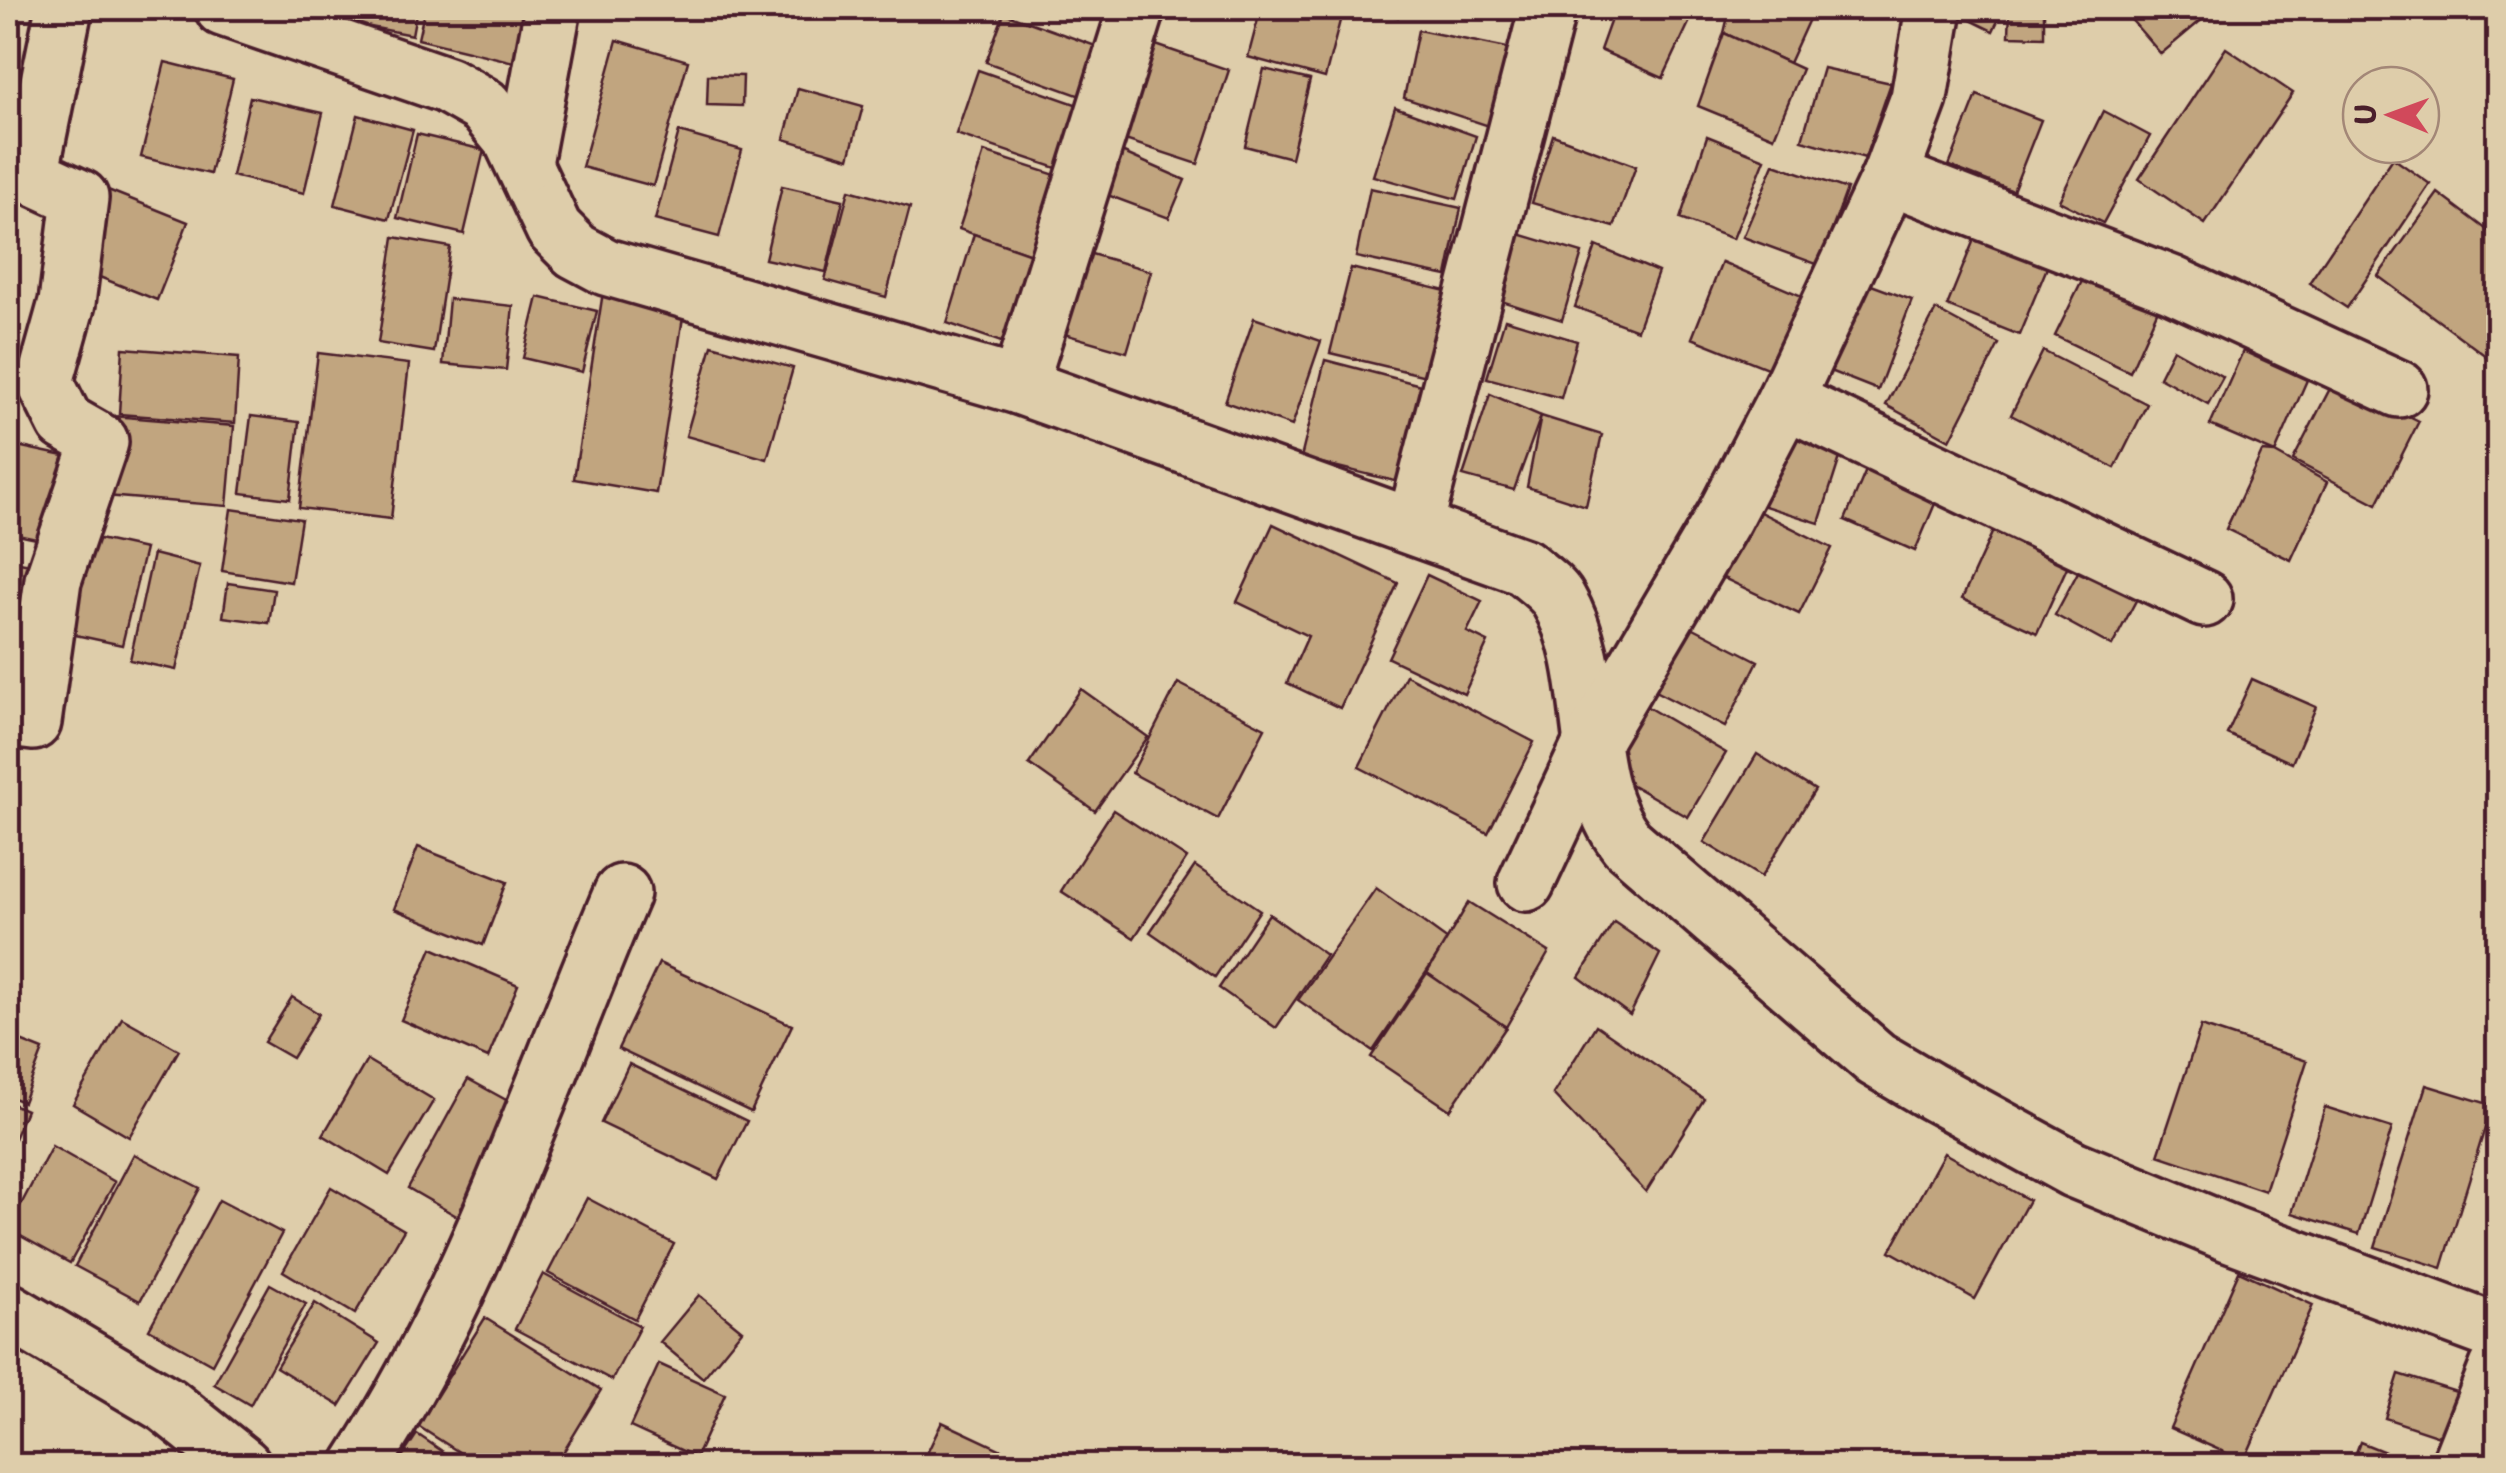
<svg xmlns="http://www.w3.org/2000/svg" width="2506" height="1473" font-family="'Playpen Sans',sans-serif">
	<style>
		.building { fill: #c1a57f; stroke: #4a1f2b; stroke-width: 2.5 }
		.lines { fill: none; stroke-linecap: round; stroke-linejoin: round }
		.street-casing { stroke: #4a1f2b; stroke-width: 62 }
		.street { stroke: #decdaa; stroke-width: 55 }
	</style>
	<rect width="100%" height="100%" fill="#decdaa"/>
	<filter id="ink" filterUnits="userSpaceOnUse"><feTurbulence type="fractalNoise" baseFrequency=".01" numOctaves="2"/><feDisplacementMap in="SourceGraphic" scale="20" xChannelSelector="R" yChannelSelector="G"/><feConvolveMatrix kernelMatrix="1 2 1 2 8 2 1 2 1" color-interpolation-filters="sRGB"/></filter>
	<g filter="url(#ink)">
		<!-- building -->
		<g class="building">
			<path d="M336 8H417L412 35 334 20Z"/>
			<path d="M425 8H536L522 64 418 39Z"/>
			<path d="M1261 8H1305L1341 17 1325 78 1248 57Z"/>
			<path d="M1364 8H1401L1398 17Z"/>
			<path d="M1615 8H1696L1663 78 1600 50Z"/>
			<path d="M1730 8H1814L1789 63 1724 33Z"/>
			<path d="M1956 8H2004L1993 31 1954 12Z"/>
			<path d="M2010 8H2044V37L2009 36Z"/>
			<path d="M2138 8H2197L2205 17 2161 54 2128 16Z"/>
			<path d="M1004 13 1104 49 1086 98 986 62Z"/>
			<path d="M1418 30 1512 49 1489 126 1404 98Z"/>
			<path d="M1724 33 1802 69 1774 137 1698 106Z"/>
			<path d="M617 40 688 61 653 186 582 167Z"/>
			<path d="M1156 45 1229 70 1198 164 1125 140Z"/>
			<path d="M2226 48 2293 93 2205 224 2139 179Z"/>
			<path d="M165 62 233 79 210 174 141 157Z"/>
			<path d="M1823 68 1891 83 1865 158 1802 140Z"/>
			<path d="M1264 69 1310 80 1291 158 1245 146Z"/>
			<path d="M978 70 1084 107 1062 170 956 134Z"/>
			<path d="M708 75 743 76 742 106 707 105Z"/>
			<path d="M798 88 863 106 849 158 784 139Z"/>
			<path d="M1977 95 2041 120 2013 191 1949 166Z"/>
			<path d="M250 97 323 113 304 193 232 176Z"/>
			<path d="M1395 107 1476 136 1457 199 1373 176Z"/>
			<path d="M2103 111 2150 136 2103 223 2059 201Z"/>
			<path d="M358 115 413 130 389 219 335 205Z"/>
			<path d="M679 132 742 150 719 237 655 220Z"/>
			<path d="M417 134 484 150 464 234 397 218Z"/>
			<path d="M1553 135 1636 166 1614 227 1532 203Z"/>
			<path d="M1707 136 1765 159 1733 239 1680 219Z"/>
			<path d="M1117 150 1185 180 1169 218 1102 193Z"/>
			<path d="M984 152 1074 181 1048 260 959 229Z"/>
			<path d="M2393 158 2430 184 2347 308 2309 283Z"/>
			<path d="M1774 164 1847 189 1819 265 1743 237Z"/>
			<path d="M782 186 843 200 826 272 765 259Z"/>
			<path d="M1370 188 1461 208 1447 276 1356 257Z"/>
			<path d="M108 190 188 222 157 300 77 268Z"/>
			<path d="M849 190 910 207 886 297 825 280Z"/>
			<path d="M2438 193 2498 238V365L2378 276Z"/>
			<path d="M1984 215 2056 246 2019 335 1947 306Z"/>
			<path d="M1502 229 1582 253 1562 320 1482 295Z"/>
			<path d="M974 234 1048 260 1018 348 947 323Z"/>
			<path d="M394 237 450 247 434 352 378 343Z"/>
			<path d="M1596 246 1658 272 1637 330 1575 307Z"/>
			<path d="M1081 251 1151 271 1127 352 1057 332Z"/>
			<path d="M1722 262 1809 299 1772 370 1692 338Z"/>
			<path d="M1351 268 1450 292 1430 377 1330 353Z"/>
			<path d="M2085 275 2158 309 2130 372 2055 336Z"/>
			<path d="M1855 279 1912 300 1878 390 1822 368Z"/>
			<path d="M603 292 685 304 656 493 574 479Z"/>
			<path d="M538 297 597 311 582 372 523 358Z"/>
			<path d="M449 299 513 306 506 370 443 364Z"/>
			<path d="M1936 310 1999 344 1950 440 1886 405Z"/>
			<path d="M1254 318 1321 341 1292 426 1225 402Z"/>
			<path d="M1505 319 1577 341 1561 398 1487 378Z"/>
			<path d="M712 345 793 368 767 459 686 436Z"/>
			<path d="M123 348 239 357 235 423 119 414Z"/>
			<path d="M2173 349 2223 377 2208 404 2159 377Z"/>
			<path d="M2043 351 2147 404 2115 468 2011 415Z"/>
			<path d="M2243 351 2307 380 2275 453 2210 425Z"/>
			<path d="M318 353 409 364 391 519 299 508Z"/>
			<path d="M1325 360 1432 388 1407 484 1301 458Z"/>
			<path d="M2335 379 2419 421 2377 504 2293 460Z"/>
			<path d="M1490 394 1541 416 1514 490 1463 476Z"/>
			<path d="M113 416 234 426 227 506 106 496Z"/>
			<path d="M251 416 299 422 290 499 241 493Z"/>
			<path d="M1541 416 1602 435 1586 506 1527 487Z"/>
			<path d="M1781 421 1845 442 1819 523 1755 503Z"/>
			<path d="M8 444 78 459 60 544 8 533Z"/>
			<path d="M2262 452 2275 453 2327 482 2291 560 2226 529Z"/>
			<path d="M1872 456 1942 487 1915 551 1845 520Z"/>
			<path d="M1752 508 1832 548 1799 614 1719 576Z"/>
			<path d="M231 509 301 519 291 582 222 571Z"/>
			<path d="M1998 520 2073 554 2037 633 1962 599Z"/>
			<path d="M1273 524 1398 583 1340 708 1287 683 1308 636 1237 602Z"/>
			<path d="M76 534 145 549 122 645 57 631Z"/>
			<path d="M153 554 200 566 176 670 130 660Z"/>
			<path d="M8 560 42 566 35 609 8 604Z"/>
			<path d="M2084 561 2141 591 2112 646 2055 615Z"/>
			<path d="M1427 575 1482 601 1467 632 1488 642 1464 694 1388 658Z"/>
			<path d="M228 583 274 590 269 623 223 617Z"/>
			<path d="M8 622 21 624 8 697Z"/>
			<path d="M1684 623 1758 661 1725 727 1651 689Z"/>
			<path d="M1406 675 1534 742 1488 833 1359 767Z"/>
			<path d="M2252 679 2316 707 2292 763 2227 734Z"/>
			<path d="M1178 683 1265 728 1218 819 1132 773Z"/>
			<path d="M1081 689 1148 737 1095 811 1029 764Z"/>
			<path d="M1644 705 1726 753 1688 817 1606 770Z"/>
			<path d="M1757 754 1815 790 1761 877 1704 842Z"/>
			<path d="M1113 810 1187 858 1134 938 1061 891Z"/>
			<path d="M418 847 507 882 483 945 394 909Z"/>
			<path d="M1195 866 1260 910 1215 977 1150 932Z"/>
			<path d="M1376 888 1448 940 1373 1051 1298 1000Z"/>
			<path d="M1469 902 1549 952 1506 1027 1427 973Z"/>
			<path d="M1269 914 1326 955 1276 1028 1219 988Z"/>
			<path d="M1614 922 1660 954 1630 1015 1579 977Z"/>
			<path d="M432 948 518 985 488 1058 401 1020Z"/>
			<path d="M659 963 792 1025 751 1112 618 1049Z"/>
			<path d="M1427 973 1506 1027 1450 1110 1371 1057Z"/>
			<path d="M292 997 319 1014 292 1058 264 1042Z"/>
			<path d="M122 1018 179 1050 129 1137 73 1104Z"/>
			<path d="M1596 1025 1704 1099 1646 1192 1553 1094Z"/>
			<path d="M2201 1026 2307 1061 2265 1191 2158 1155Z"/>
			<path d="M8 1036 43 1050 23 1102 8 1096Z"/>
			<path d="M367 1060 434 1100 389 1175 323 1135Z"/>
			<path d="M629 1064 747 1121 718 1179 601 1123Z"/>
			<path d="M468 1079 528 1112 467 1222 408 1188Z"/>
			<path d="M2426 1085 2492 1105 2442 1268 2375 1247Z"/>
			<path d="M8 1102 26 1110 14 1139 8 1137Z"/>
			<path d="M2325 1107 2392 1128 2359 1234 2292 1213Z"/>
			<path d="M52 1146 115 1182 70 1263 8 1229Z"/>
			<path d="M1944 1153 2029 1200 1975 1299 1890 1251Z"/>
			<path d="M134 1154 200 1188 140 1301 75 1266Z"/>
			<path d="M331 1187 404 1230 355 1314 283 1271Z"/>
			<path d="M587 1198 674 1244 635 1319 548 1273Z"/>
			<path d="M219 1200 282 1233 212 1364 149 1329Z"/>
			<path d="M2239 1271 2313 1305 2244 1461 2170 1428Z"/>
			<path d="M543 1274 640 1326 612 1380 515 1329Z"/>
			<path d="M270 1284 306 1304 250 1405 214 1384Z"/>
			<path d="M699 1295 742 1330 703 1378 660 1342Z"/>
			<path d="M315 1303 379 1343 340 1406 276 1367Z"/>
			<path d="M485 1318 601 1390 555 1466H481L418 1426Z"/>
			<path d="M659 1364 725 1394 696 1457 630 1427Z"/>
			<path d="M2399 1374 2466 1395 2451 1440 2385 1418Z"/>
			<path d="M942 1422 1002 1450 995 1466H921Z"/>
			<path d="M417 1434 464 1466H396Z"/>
			<path d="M2360 1442 2420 1466H2351Z"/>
		</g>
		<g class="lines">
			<!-- street casing -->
			<g class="street-casing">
				<g id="street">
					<path d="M223 8 447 85 484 106 512 140 554 229 576 251 606 267 1019 386 1524 567C1535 577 1551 587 1558 599 1602 673 1575 778 1627 843L1876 1059 1927 1089 2073 1169 2231 1234 2498 1333"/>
					<path d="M524 163 553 8"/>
					<path d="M1890 176 2171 284 2399 389"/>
					<path d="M1019 386 1137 8"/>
					<path d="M1785 400 2204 599"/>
					<path d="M1415 525 1548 8"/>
					<path d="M8 719 33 722 53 580 100 442 65 422 45 382 67 303 80 198 30 175 64 8"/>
					<path d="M1526 883 1594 738 1724 517 1785 400 1890 176 1919 98 1934 8"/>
					<path d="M8 1311 167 1405 243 1466"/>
					<path d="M360 1466C475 1289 540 1086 622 893"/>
					<path d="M2459 1466 2498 1367"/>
				</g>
			</g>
			<!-- street -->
			<use href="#street" class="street"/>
		</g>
	</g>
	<!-- margin -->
	<rect width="2506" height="1473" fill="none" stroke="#decdaa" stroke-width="40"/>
	<rect x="20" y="20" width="2466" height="1433" fill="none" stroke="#4a1f2b" stroke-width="4" filter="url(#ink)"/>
	<!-- north arrow -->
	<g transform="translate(2391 115) rotate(271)"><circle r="48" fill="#decdaa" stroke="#a38777" stroke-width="2.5"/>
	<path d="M0-8L18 38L0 25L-18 38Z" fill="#d1495b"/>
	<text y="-15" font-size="28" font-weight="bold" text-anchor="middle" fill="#4a1f2b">U</text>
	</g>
</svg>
